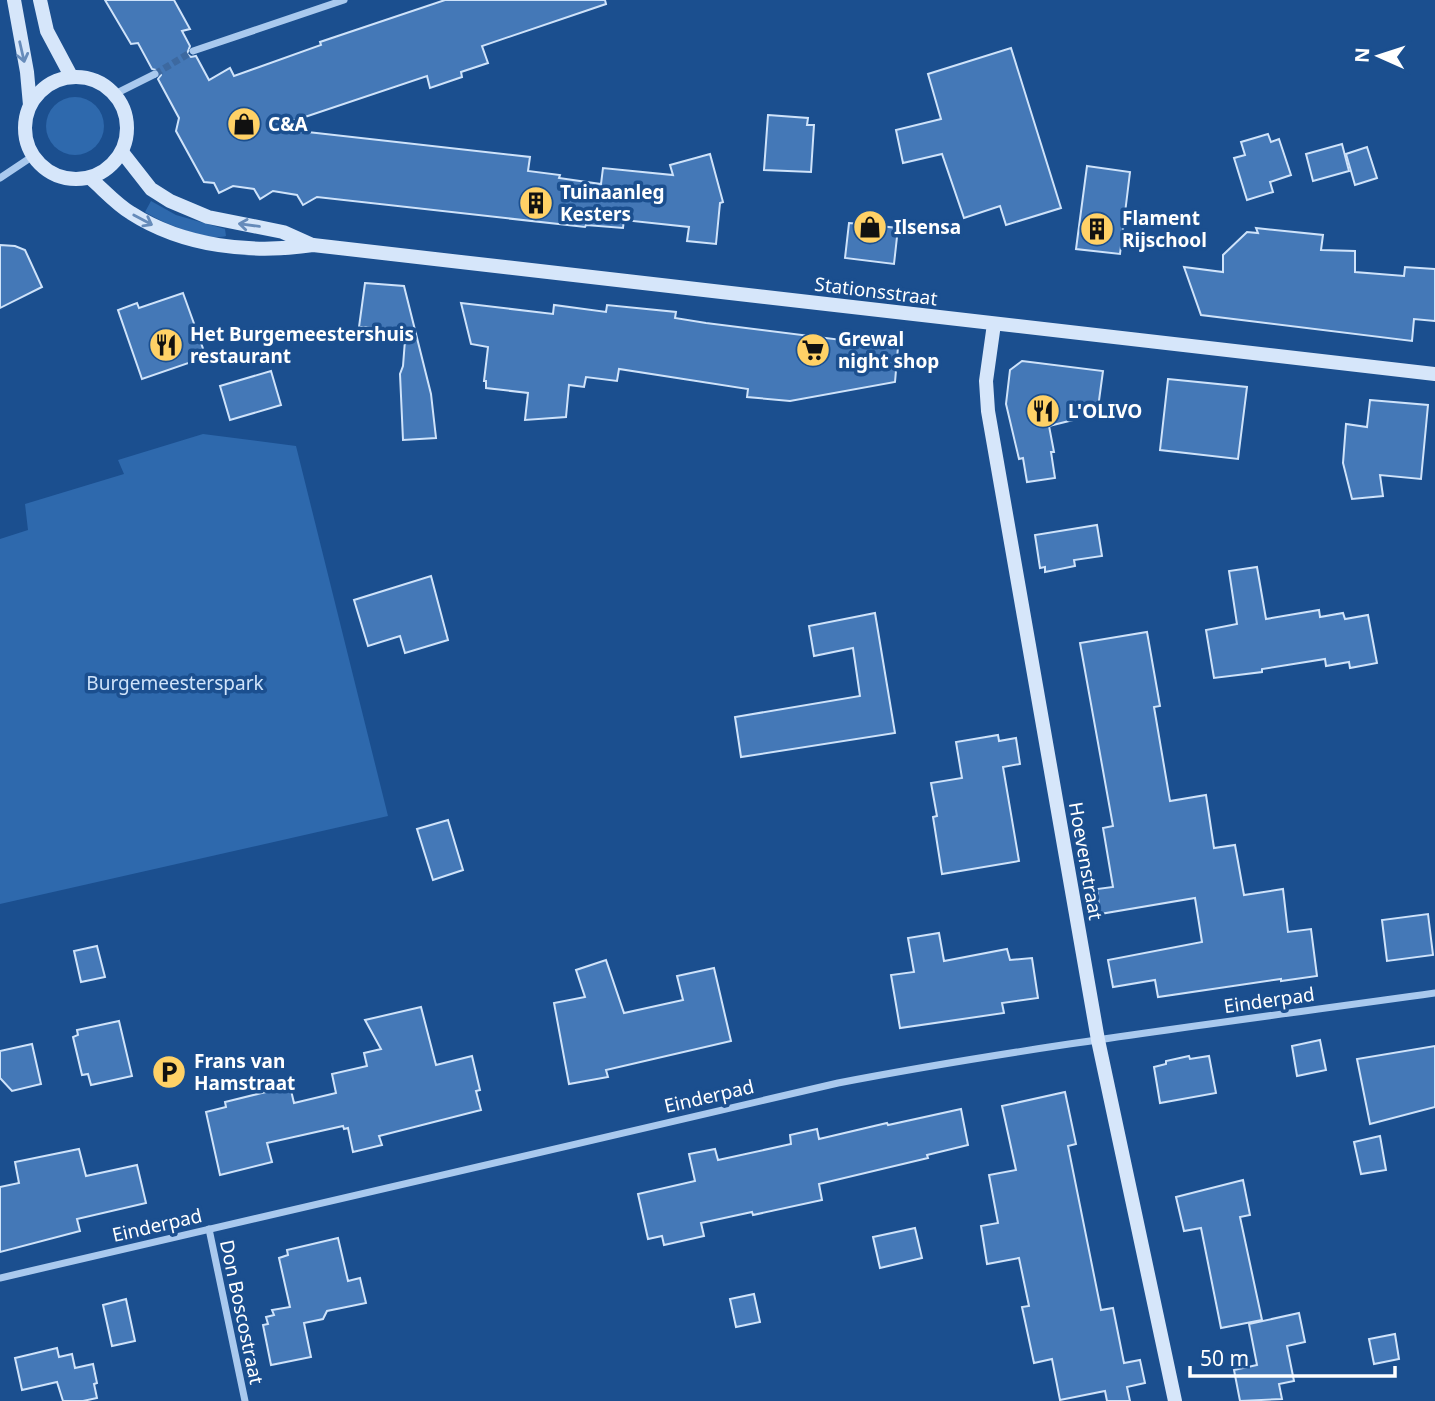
<svg xmlns="http://www.w3.org/2000/svg" width="1435" height="1401" font-family="'Noto Sans',sans-serif">
	<style>
		.green { fill: #2e69ad }
		.building { fill: #4478b7; stroke: #cfe3fa; stroke-width: 2 }
		.lines { fill: none; stroke-linecap: round; stroke-linejoin: round }
		.minor-tunnel { stroke: #3d69a0; stroke-width: 7; stroke-dasharray: 7 3.5; stroke-linecap: butt }
		.minor { stroke: #a9c9ee; stroke-width: 7 }
		.secondary { stroke: #d6e6fa; stroke-width: 14 }
		.oneway { stroke: #668bba }
		.labels { text-anchor: middle; stroke-width: 7; stroke-linejoin: round; paint-order: stroke }
		.poi-label { font-size: 19px; font-weight: bold; fill: #fff; stroke: #1b4f8f; text-anchor: start }
		.street-label { font-size: 19px; fill: #fff; stroke: #1b4f8f }
		.park-label { font-size: 19px; fill: #cfe3fa; stroke: #1b4f8f }
	</style>
	<rect width="100%" height="100%" fill="#1b4f8f"/>
	<!-- green -->
	<g class="green">
		<circle cx="75" cy="126" r="29"/>
		<path d="M151 201 176 215 225 229 226 236C208 242 160 222 145 212Z"/>
		<path d="M203 434 296 446 388 816 0 904V539L28 530 25 504 124 474 118 460Z"/>
	</g>
	<!-- building -->
	<g class="building">
		<path d="M105 0H174L190 29 182 31 190 46 187 54 191 57 196 56 209 80 230 68 234 76 321 45 320 42 445 0H605L606 4 482 46 488 63 461 72 462 77 430 88 427 76 272 128 530 157 528 171 560 175 559 178 601 184 603 168 673 175 670 165 710 154 723 202 720 203 716 244 687 241 689 227 624 220 623 228 586 225 585 227 317 197 303 205 297 195 273 191 260 199 254 189 233 186 219 193 214 183 204 182 176 131 179 118 158 79 161 75 160 71 152 69 138 43 131 44Z"/>
		<path d="M1011 48 1061 208 1006 225 1000 206 964 218 942 154 903 163 896 130 941 119 928 74Z"/>
		<path d="M768 115 808 118 807 125H814L811 172 764 170Z"/>
		<path d="M1268 134 1271 142 1279 139 1291 175 1270 182 1273 192 1247 200 1234 158 1245 155 1241 142Z"/>
		<path d="M1342 144 1349 171 1313 181 1306 154Z"/>
		<path d="M1367 147 1377 178 1355 185 1346 154Z"/>
		<path d="M1087 166 1130 172 1120 254 1076 249Z"/>
		<path d="M849 223 898 228 894 264 845 258Z"/>
		<path d="M1256 228 1323 235 1321 250 1355 251V272L1404 276 1405 267 1435 269V321L1414 319 1412 341 1201 315 1184 267 1223 272V255L1247 232 1258 233Z"/>
		<path d="M0 245 15 246 25 250 42 287 0 308Z"/>
		<path d="M365 283 404 286 431 394 436 438 403 440 400 374 403 366 405 340 388 339 390 329 359 327Z"/>
		<path d="M183 293 206 357 142 379 118 310 137 303 139 308Z"/>
		<path d="M461 303 553 314 554 305 606 312 607 305 676 312 675 318 706 323 898 347 895 382 790 401 747 397 748 389 619 369 617 381 586 377 584 387 569 385 566 417 525 420 528 393 486 388V381H484L488 347 471 344Z"/>
		<path d="M1022 361 1103 371 1098 408 1085 407 1073 420 1049 426 1054 452H1051L1055 478 1027 482 1023 458 1019 459 1006 404 1010 370Z"/>
		<path d="M271 371 281 405 230 420 220 386Z"/>
		<path d="M1168 379 1247 387 1238 459 1160 450Z"/>
		<path d="M1370 400 1428 405 1421 479 1380 475 1383 496 1352 499 1343 463 1346 424 1367 427Z"/>
		<path d="M1097 525 1102 556 1074 560 1075 566 1045 572V567L1040 568 1035 535Z"/>
		<path d="M1257 567 1266 619 1319 610 1320 617 1343 613 1345 619 1368 615 1377 663 1350 668 1349 662 1326 666 1325 659 1262 669V672L1214 678 1206 630 1237 624 1229 571Z"/>
		<path d="M431 576 448 640 405 653 400 636 368 646 354 600Z"/>
		<path d="M875 613 895 733 741 757 735 717 860 696 853 648 814 656 809 626Z"/>
		<path d="M1147 632 1160 706 1154 707 1170 801 1206 795 1214 848 1235 845 1244 895 1283 889 1288 932 1311 929 1317 976 1281 981V979L1158 997 1155 980 1113 987 1108 960 1202 942 1195 898 1100 914 1097 889 1113 887 1103 828 1113 826 1080 643Z"/>
		<path d="M998 735 999 741 1016 738 1020 764 1003 767 1019 861 942 874 933 817 937 816 931 783 962 778 956 742Z"/>
		<path d="M448 820 463 870 433 880 417 829Z"/>
		<path d="M1428 914 1433 955 1387 961 1382 920Z"/>
		<path d="M939 933 944 961 1007 949 1010 960 1032 958 1038 998 1002 1003 1004 1013 900 1028 891 975 914 972 908 938Z"/>
		<path d="M97 946 105 977 81 982 74 951Z"/>
		<path d="M606 960 624 1013 683 1000 677 976 714 968 731 1041 606 1070 608 1077 569 1084 554 1003 585 997 576 970Z"/>
		<path d="M421 1007 436 1065 472 1056 480 1090 476 1091 481 1110 379 1136 382 1145 353 1152 348 1128 344 1129 343 1126 267 1143 272 1162 220 1175 206 1112 226 1107 225 1102 290 1086 294 1103 336 1093 332 1074 367 1066 364 1053 381 1049 365 1020Z"/>
		<path d="M119 1021 132 1076 91 1085 88 1074 82 1075 73 1037 78 1035 77 1030Z"/>
		<path d="M1320 1040 1326 1070 1297 1076 1292 1046Z"/>
		<path d="M32 1044 41 1084 12 1091 0 1078V1051Z"/>
		<path d="M1435 1046V1107L1370 1124 1357 1059Z"/>
		<path d="M1189 1056 1190 1059 1209 1056 1216 1093 1160 1103 1154 1067 1166 1064V1061Z"/>
		<path d="M1065 1092 1076 1144 1068 1146 1101 1310 1113 1308 1124 1363 1140 1360 1145 1383 1127 1387 1130 1401H1107L1105 1391 1060 1400 1052 1359 1034 1363 1022 1307 1029 1306 1019 1258 987 1264 981 1226 998 1223 989 1175 1016 1170 1002 1106Z"/>
		<path d="M961 1109 968 1145 927 1155 928 1158 819 1184 822 1200 753 1215 752 1212 701 1223 704 1236 664 1245 662 1236 648 1239 638 1194 695 1181 689 1154 715 1149 718 1160 791 1144 790 1135 817 1129 819 1139 887 1123 888 1125Z"/>
		<path d="M1380 1136 1386 1170 1361 1174 1354 1142Z"/>
		<path d="M79 1149 86 1176 137 1165 146 1203 77 1219 80 1231 0 1252V1187L19 1183 15 1162Z"/>
		<path d="M1243 1180 1250 1215 1240 1217 1262 1320 1221 1328 1201 1228 1184 1231 1176 1197Z"/>
		<path d="M915 1228 922 1258 880 1268 873 1237Z"/>
		<path d="M338 1238 348 1281 360 1278 366 1303 327 1311 323 1319 304 1323 311 1357 271 1365 263 1325 268 1324 266 1317 274 1315 272 1310 290 1307 279 1258 288 1255 287 1250Z"/>
		<path d="M754 1294 760 1322 736 1327 730 1299Z"/>
		<path d="M126 1299 135 1341 112 1346 103 1305Z"/>
		<path d="M1299 1313 1305 1342 1287 1346 1294 1381 1279 1384 1282 1399 1240 1401 1234 1370 1257 1365 1249 1324Z"/>
		<path d="M1395 1334 1399 1359 1374 1364 1369 1339Z"/>
		<path d="M57 1348 59 1357 72 1354 75 1368 93 1364 97 1383 94 1384 97 1398 83 1401H63L57 1382 22 1390 15 1358Z"/>
	</g>
	<g class="lines">
		<!-- minor-tunnel -->
		<path class="minor-tunnel" d="M155 74 193 51"/>
		<!-- minor -->
		<g class="minor">
			<path d="M193 51 344 0"/>
			<path d="M115 94 155 74"/>
			<path d="M0 178 33 156"/>
			<path d="M209 1229 245 1401"/>
			<path d="M0 1278 838 1083C1036 1045 1236 1021 1435 993"/>
		</g>
		<!-- secondary -->
		<g class="secondary">
			<path d="M14 0 27 72 30 105"/>
			<path d="M40 0 47 31 71 76"/>
			<circle cx="76" cy="128" r="51"/>
			<path d="M122 152 151 189 170 201 208 217 283 232 312 245"/>
			<path d="M90 178C103 189 116 204 131 213 184 247 252 254 313 245L1435 374"/>
			<path d="M994 324 986 381 988 411 1098 1040 1175 1401"/>
		</g>
	</g>
	<!-- one-way arrows -->
	<defs><path id="oneway-shaft" d="M-6 0H5M1.5-3L5.5 0L1.5 3" fill="none" stroke-width="1.6" stroke-linecap="round" stroke-linejoin="round" transform="scale(1.75)"/></defs>
	<g class="oneway">
		<use href="#oneway-shaft" transform="translate(22 52) rotate(77)"/>
		<use href="#oneway-shaft" transform="translate(143 220) rotate(28)"/>
		<use href="#oneway-shaft" transform="translate(249 225) rotate(-172)"/>
	</g>
	<!-- icons -->
	<defs>
		<g id="shop-disc" transform="scale(1.75)"><circle r="9.5" fill="#ffd166" stroke="#1b4f8f"/><path d="M-5-2.5h2.3a2.7 3.5 0 0 1 5.4 0H5L5.5 6h-11ZM-1.5-2.5h3a1.5 2.3 0 0 0-3 0Z" fill="#111"/></g>
		<g id="building-disc" transform="scale(1.75)"><circle r="9.5" fill="#ffd166" stroke="#1b4f8f"/><path d="M-4-6H4V6H1V3H-1V6H-4ZM-2.5-4.3h1.7v1.8h-1.7ZM.8-4.3h1.7v1.8H.8ZM-2.5-1h1.7V.8h-1.7ZM.8-1h1.7V.8H.8Z" fill="#111"/></g>
		<g id="restaurant-disc" transform="scale(1.75)"><circle r="9.5" fill="#ffd166" stroke="#1b4f8f"/><path d="M-5-6h1v4h1v-4h1v4h1v-4h1v5L-1.5 .5V6h-2V.5L-5-1ZM5-6V6H3V1.5H1.5Q1.5-4 5-6Z" fill="#111"/></g>
		<g id="supermarket-disc" transform="scale(1.75)"><circle r="9.5" fill="#ffd166" stroke="#1b4f8f"/><path d="M-6-5.5h2.5l.6 2H6L4.5 2H-2.5L-4.4-4H-6ZM-1.5 3.2a1.3 1.3 0 1 0 .1 0ZM3 3.2a1.3 1.3 0 1 0 .1 0Z" fill="#111"/></g>
		<g id="parking-disc" transform="scale(1.75)"><circle r="9.5" fill="#ffd166" stroke="#1b4f8f"/><path d="M-3.5-5.5H1a3.5 3.5 0 0 1 0 7H-1V5.5H-3.5ZM-1-3.4V-.6H.8a1.4 1.4 0 0 0 0-2.8Z" fill="#111"/></g>
	</defs>
	<g fill-rule="evenodd">
		<use href="#shop-disc" x="244" y="124"/>
		<use href="#building-disc" x="536" y="203"/>
		<use href="#shop-disc" x="870" y="227"/>
		<use href="#building-disc" x="1097" y="229"/>
		<use href="#restaurant-disc" x="166" y="345"/>
		<use href="#supermarket-disc" x="813" y="350"/>
		<use href="#restaurant-disc" x="1043" y="411"/>
		<use href="#parking-disc" x="169" y="1072"/>
	</g>
	<g class="labels">
		<!-- poi labels -->
		<g class="poi-label">
			<text x="268" y="131">C&amp;A</text>
			<text x="560" y="199">Tuinaanleg<tspan x="560" dy="22">Kesters</tspan></text>
			<text x="1122" y="225">Flament<tspan x="1122" dy="22">Rijschool</tspan></text>
			<text x="894" y="234">Ilsensa</text>
			<text x="190" y="341">Het Burgemeestershuis<tspan x="190" dy="22">restaurant</tspan></text>
			<text x="838" y="346">Grewal<tspan x="838" dy="22">night shop</tspan></text>
			<text x="1068" y="418">L'OLIVO</text>
			<text x="194" y="1068">Frans van<tspan x="194" dy="22">Hamstraat</tspan></text>
		</g>
		<!-- street labels -->
		<g class="street-label">
			<text transform="translate(876 291) rotate(7)" y="7">Stationsstraat</text>
			<text transform="translate(1086 861) rotate(80)" y="7">Hoevenstraat</text>
			<text transform="translate(1269 1000) rotate(-8)" y="7">Einderpad</text>
			<text transform="translate(709 1096) rotate(-13)" y="7">Einderpad</text>
			<text transform="translate(157 1225) rotate(-13)" y="7">Einderpad</text>
			<text transform="translate(242 1312) rotate(78)" y="7">Don Boscostraat</text>
		</g>
		<!-- park labels -->
		<g class="park-label">
			<text x="175" y="690">Burgemeesterspark</text>
		</g>
	</g>
	<!-- north arrow -->
	<g transform="translate(1379 56) rotate(273)" stroke="#1b4f8f" stroke-width="5" paint-order="stroke">
	<path d="M0-5L12 26L0 18L-12 26Z" fill="#ffffff"/>
	<text y="-10" font-size="19" font-weight="bold" text-anchor="middle" fill="#ffffff">N</text>
	</g>
	<!-- scale -->
	<path d="M1190 1366v10h205v-10" fill="none" stroke="#ffffff" stroke-width="3.5"/>
	<text x="1200" y="1366" font-size="21" fill="#ffffff" stroke="#1b4f8f" stroke-width="5" paint-order="stroke">50 m</text>
</svg>
